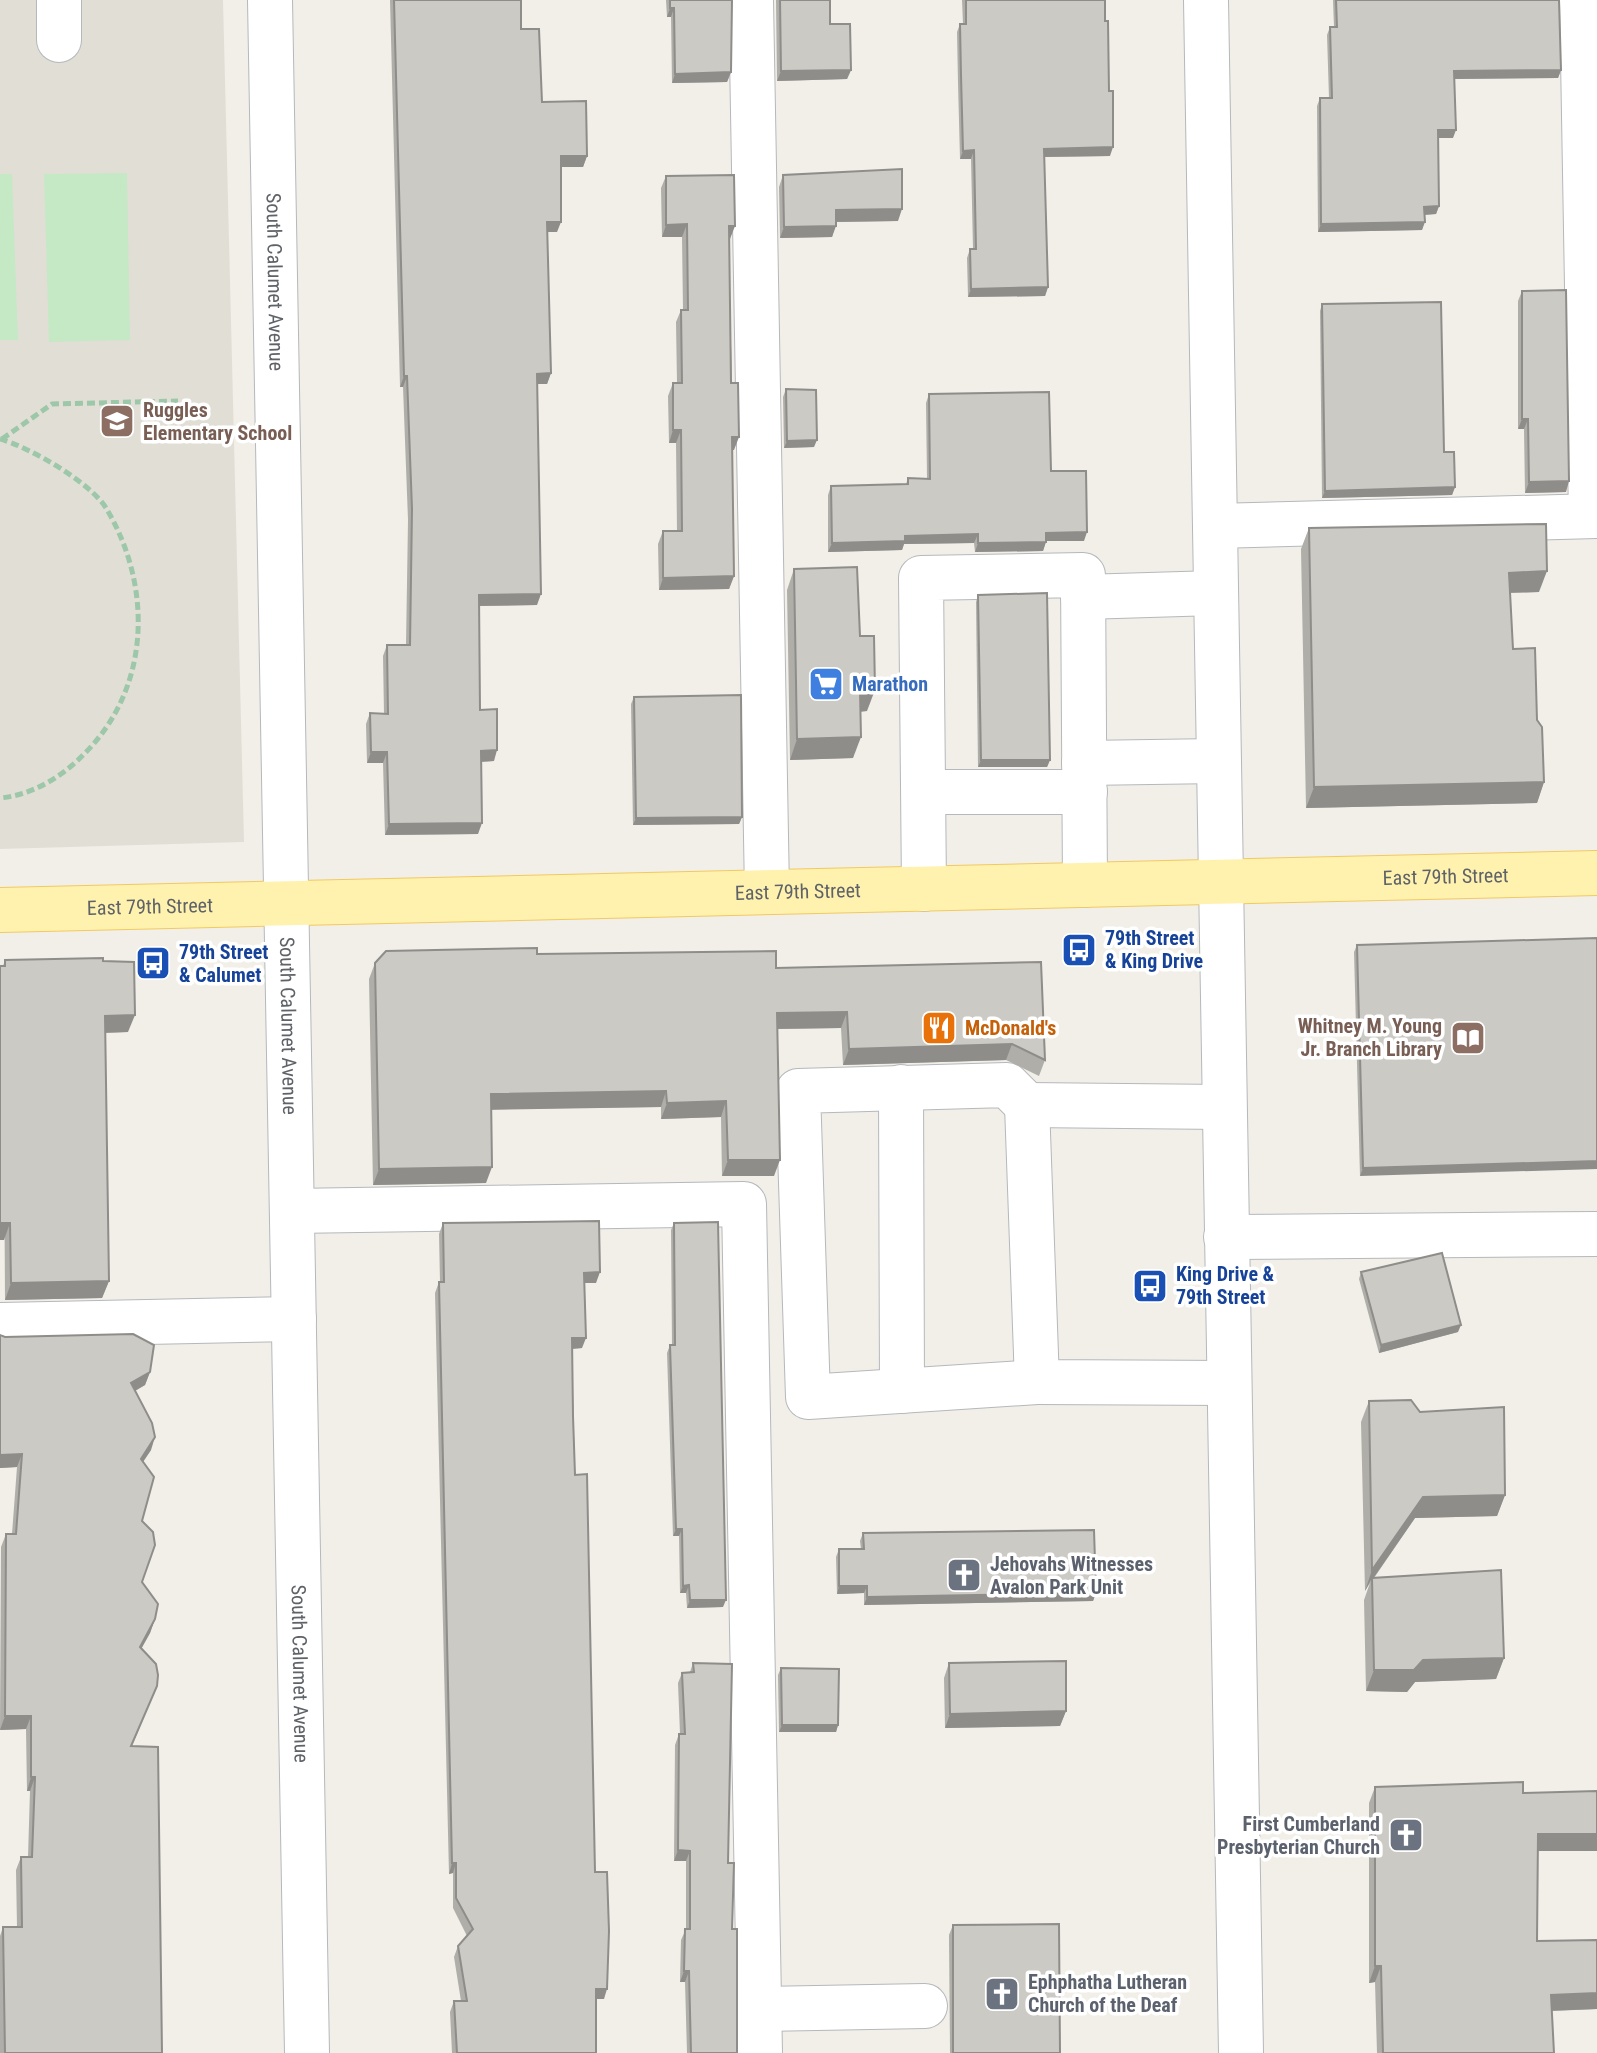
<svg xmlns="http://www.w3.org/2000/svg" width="1597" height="2053" font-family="'Roboto Condensed',sans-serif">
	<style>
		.education { fill: #e1ded6 }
		.green { fill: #c5e8c5 }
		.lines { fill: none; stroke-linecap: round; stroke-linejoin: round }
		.minor-casing { stroke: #b5b8bc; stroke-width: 46 }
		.major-casing { stroke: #f2c960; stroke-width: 46 }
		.path { stroke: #9cc7a9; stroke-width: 5; stroke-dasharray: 8 4; stroke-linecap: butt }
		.minor { stroke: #fff; stroke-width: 44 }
		.major { stroke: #fff2af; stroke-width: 44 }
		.wall { fill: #afaea9 }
		.shaded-wall { fill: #8f8d8a }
		.building { fill: #cccac5; stroke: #8f8d8a; stroke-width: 2 }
		.labels { text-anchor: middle; stroke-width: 7; stroke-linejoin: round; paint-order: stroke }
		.street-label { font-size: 20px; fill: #5f6368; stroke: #fff }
		.education-label { font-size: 20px; font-weight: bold; fill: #785e54; stroke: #fff; text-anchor: start }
		.shop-label { font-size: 20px; font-weight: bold; fill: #366cbe; stroke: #fff; text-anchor: start }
		.transit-label { font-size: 20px; font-weight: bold; fill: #164399; stroke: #fff; text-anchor: start }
		.food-label { font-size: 20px; font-weight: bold; fill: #c56008; stroke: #fff; text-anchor: start }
		.worship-label { font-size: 20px; font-weight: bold; fill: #5b616d; stroke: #fff; text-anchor: start }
	</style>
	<rect width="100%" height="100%" fill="#f1efe8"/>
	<!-- education -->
	<path class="education" d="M0 0H223L244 842 0 849Z"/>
	<!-- green -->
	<g class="green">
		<path d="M127 173 130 340 49 342 44 174Z"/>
		<path d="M0 174H12L18 340H0Z"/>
	</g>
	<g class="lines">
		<!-- minor casing -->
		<g class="minor-casing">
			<g id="minor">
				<path d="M59 0V40"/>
				<path id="s1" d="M270 0 307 2053"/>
				<path d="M751 0 767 892"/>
				<path d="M1206 0 1241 2053"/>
				<path d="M1582 0 1591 516"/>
				<path d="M1215 526 1597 516"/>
				<path d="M1083 597 1215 593"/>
				<path d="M1084 763 1218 761"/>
				<path d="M924 792H1085"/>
				<path d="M924 889 921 578 1083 575 1085 885"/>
				<path d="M901 1087 902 1391"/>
				<path d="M1027 1105 1007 1085 798 1091 808 1397 1037 1382"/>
				<path d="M1223 1107 1027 1105 1037 1382 1229 1383"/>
				<path d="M292 1211 744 1204 760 2053"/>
				<path d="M1226 1237 1597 1234"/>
				<path d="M0 1325 294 1319"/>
				<path d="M759 2009 925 2006"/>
			</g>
		</g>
		<!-- major casing -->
		<g class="major-casing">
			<g id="major">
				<path id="s2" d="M0 910 1597 873"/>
			</g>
		</g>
		<!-- path -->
		<g class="path">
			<path d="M0 439C29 447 90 482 106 508 153 586 151 688 84 754 62 777 32 795 0 798"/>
			<path d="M2 439 52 404 178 401"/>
		</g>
		<!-- minor -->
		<use href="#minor" class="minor"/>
		<!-- major -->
		<use href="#major" class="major"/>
	</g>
	<!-- wall -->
	<g class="wall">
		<path d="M390 0H521V29L542 102 587 156 583 167H561L557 232H547L551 373 547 384H537V605L479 606 480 710 494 761 481 762 478 834 385 835 383 763H367L366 724 370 713 384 714 383 656 387 645H406L408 520 403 387H400Z"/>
		<path d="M666 0H732L731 72 727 82 672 83 671 17H667Z"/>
		<path d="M776 0H830V24L851 70 847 79 777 81Z"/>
		<path d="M962 0H1105L1110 156 1044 157 1048 287 1045 296 968 297 967 258 970 249H973L971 159H960L958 83 957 32 960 24H963Z"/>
		<path d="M1333 0H1559L1561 70 1558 78 1454 79 1453 138H1438L1439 206 1436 214 1424 215 1422 230 1318 232 1317 106 1320 98H1329L1327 35 1330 27H1334Z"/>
		<path d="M783 175 898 221 836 222 832 237 780 238 779 187Z"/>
		<path d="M666 176 730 239H729L730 309 734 450H732L734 576 729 589 659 590 658 544 663 531H677L676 443H669L668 396 673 383H677L676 322 681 310H683L682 237H662L661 188Z"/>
		<path d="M1522 291 1566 492 1525 493 1524 429H1518V301Z"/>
		<path d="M1322 304 1444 452 1455 487 1452 495 1322 498 1320 311Z"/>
		<path d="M786 389 814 447 784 448 783 397Z"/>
		<path d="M929 394 1051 471 1084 541H1046L1043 551 975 552 974 543 904 544 902 550 828 552V495L831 486 906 484 908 478 927 479 926 403Z"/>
		<path d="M1309 528 1539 592 1510 593 1513 649 1537 720 1544 782 1537 803 1306 808 1301 549Z"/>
		<path d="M794 569 860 636 867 711 860 712 853 758 790 760 787 590Z"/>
		<path d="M978 595 1050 760 1047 767H978L976 602Z"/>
		<path d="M634 697 742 817 739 824 633 825 631 704Z"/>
		<path d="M1597 938 1360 1176 1354 952 1357 945Z"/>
		<path d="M537 954 776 968 1041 962 1045 1060 1039 1076 1006 1060 843 1065 841 1028 777 1029 774 1176H722L721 1117 661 1119V1107L491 1109 486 1183 373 1185 369 979 375 963Z"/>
		<path d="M5 960 103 961 128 1032 105 1033 109 1281 102 1298 5 1300 3 966Z"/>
		<path d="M443 1223 596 1283H584L582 1348 572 1349 575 1475 595 1872 604 1999H596V2053H452L450 2012 454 2001H461L454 1957 458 1946 467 1936 453 1908V1873L449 1874 435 1293 439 1282H440L439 1234Z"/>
		<path d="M674 1223 723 1607 687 1608 686 1593H680L679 1536H673L667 1353 670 1345H672L671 1230Z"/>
		<path d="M1361 1272 1458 1332 1379 1353 1359 1279Z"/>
		<path d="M0 1335 150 1372 145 1385 135 1391 151 1450 143 1462 142 1582 155 1619 150 1633 141 1649 157 1686 132 1746 162 2053H0V1936L3 1927H17L16 1870 21 1857H28L30 1791H27L26 1729 0 1730 1 1547 6 1534H12L17 1467 0 1468Z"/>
		<path d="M1369 1401 1420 1412 1505 1495 1497 1516 1415 1518 1374 1578 1504 1658 1496 1679 1415 1682 1407 1692 1366 1691 1364 1600 1370 1583 1365 1591 1361 1422Z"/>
		<path d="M863 1533 1096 1593 1093 1601 864 1605V1593L837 1594 836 1557 839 1549H861L860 1541Z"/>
		<path d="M693 1663 728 1863 737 2053H687L685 1982H680L681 1940 686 1929V1861H674L675 1745 679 1734H680L678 1683 682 1673 690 1672Z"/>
		<path d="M949 1663 1066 1711 1060 1726 945 1728 944 1678Z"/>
		<path d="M781 1668 838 1725 836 1732H779L778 1675Z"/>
		<path d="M1375 1787 1523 1793 1597 1851H1538L1537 1941 1597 1940V2009L1552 2011 1554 2053H1377L1375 1982 1369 1983V1803Z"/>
		<path d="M953 1925 1060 2053H950L949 1935Z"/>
	</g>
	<!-- shaded-wall -->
	<g class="shaded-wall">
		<path d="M670 8H674L671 17H667Z"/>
		<path d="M851 70 847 79 777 81 781 71Z"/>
		<path d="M1561 70 1558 78 1451 79 1454 71Z"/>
		<path d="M731 72 727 82 672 83 675 74Z"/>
		<path d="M1438 130H1456L1453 138H1436Z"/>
		<path d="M1113 147 1110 156 1041 157 1044 149Z"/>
		<path d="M974 150 971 159H960L963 151Z"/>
		<path d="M561 156H587L583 167H557Z"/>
		<path d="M1439 206 1436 214 1421 215 1424 207Z"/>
		<path d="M902 209 898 221 832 222 836 210Z"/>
		<path d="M547 222H561L557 232H543Z"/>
		<path d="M1425 222 1422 230 1318 232 1321 224Z"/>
		<path d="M687 224 682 237H662L666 225Z"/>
		<path d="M729 226H735L730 239H724Z"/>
		<path d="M836 226 832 237 780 238 784 227Z"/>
		<path d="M1048 287 1045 296 968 297 971 289Z"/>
		<path d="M551 373 547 384H533L537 374Z"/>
		<path d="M404 376H407L403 387H400Z"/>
		<path d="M1522 419H1528L1524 429H1518Z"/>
		<path d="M673 430H681L676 443H669Z"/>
		<path d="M732 437H739L734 450H727Z"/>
		<path d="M817 440 814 447 784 448 787 441Z"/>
		<path d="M1569 481 1566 492 1525 493 1529 482Z"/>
		<path d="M1455 487 1452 495 1322 498 1325 491Z"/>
		<path d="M1087 532 1084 541H1043L1046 533Z"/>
		<path d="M978 534 974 543 904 544 902 550 828 552 832 543 905 536Z"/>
		<path d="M1046 542 1043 551 975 552 978 543Z"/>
		<path d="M1547 571 1539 592 1501 593 1509 573Z"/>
		<path d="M734 576 729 589 659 590 663 578Z"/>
		<path d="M541 594 537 605 475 606 479 595Z"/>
		<path d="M875 690 867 711 852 712 860 691Z"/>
		<path d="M861 737 853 758 790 760 797 739Z"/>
		<path d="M497 750 494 761 477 762 481 751Z"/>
		<path d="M371 752H387L383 763H367Z"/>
		<path d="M981 760H1050L1047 767H978Z"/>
		<path d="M1544 782 1537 803 1306 808 1314 787Z"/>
		<path d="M742 817 739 824 633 825 636 818Z"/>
		<path d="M482 823 478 834 385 835 389 824Z"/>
		<path d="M847 1012 841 1028 771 1029 777 1013Z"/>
		<path d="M135 1015 128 1032 98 1033 105 1016Z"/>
		<path d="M1012 1044 1006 1060 843 1065 849 1049Z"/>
		<path d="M666 1091 661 1107 485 1110 491 1094Z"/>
		<path d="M726 1101 721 1117 661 1119 667 1103Z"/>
		<path d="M728 1160H780L774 1176H722Z"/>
		<path d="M1597 1161V1169L1360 1176 1363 1168Z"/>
		<path d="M492 1167 486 1183 373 1185 379 1169Z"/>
		<path d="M0 1223H10L4 1240H0Z"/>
		<path d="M600 1272 596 1283H580L584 1273Z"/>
		<path d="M109 1281 102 1298 5 1300 11 1283Z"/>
		<path d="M1461 1325 1458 1332 1379 1353 1381 1345Z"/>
		<path d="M572 1338H586L582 1348 569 1349Z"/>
		<path d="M150 1372 145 1385 126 1396 131 1383Z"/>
		<path d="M155 1437 151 1450 136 1472 141 1459Z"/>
		<path d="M22 1454 17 1467 0 1468V1455Z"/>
		<path d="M1505 1495 1497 1516 1415 1518 1372 1580V1578L1365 1591 1372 1570 1423 1497Z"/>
		<path d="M676 1529H682L679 1536H673Z"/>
		<path d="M689 1585 686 1593H680L683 1586Z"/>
		<path d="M839 1586H867L864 1593 837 1594Z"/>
		<path d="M1096 1593 1093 1601 864 1605 867 1597Z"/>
		<path d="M690 1600H726L723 1607 687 1608Z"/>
		<path d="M155 1619 150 1633 135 1660 140 1647Z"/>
		<path d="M1504 1658 1496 1679 1415 1682 1407 1692 1366 1691 1374 1670 1423 1660Z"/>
		<path d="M1066 1711 1060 1726 945 1728 950 1714Z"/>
		<path d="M5 1716H31L26 1729 0 1730Z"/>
		<path d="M782 1725H838L836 1732H779Z"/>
		<path d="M31 1777H35L30 1791H27Z"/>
		<path d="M1538 1834H1597V1851H1532Z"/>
		<path d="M678 1850 690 1851 686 1861H674Z"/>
		<path d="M452 1863H456L453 1873 449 1874Z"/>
		<path d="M1375 1966H1381L1375 1982 1369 1983Z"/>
		<path d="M684 1971H689L685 1982H680Z"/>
		<path d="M596 1989H607L604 1999H593Z"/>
		<path d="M1597 1993V2009L1545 2011 1551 1995Z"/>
	</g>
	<!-- building -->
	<g class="building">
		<path d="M394 0H521V29H539L542 102 586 101 587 156H561V222H547L551 373 537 374 541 594 479 595 480 710 497 709V750L481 751 482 823 389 824 387 752H371L370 713 388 714 387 645H410L412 509 407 376H404Z"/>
		<path d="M670 0H732L731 72 675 74 674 8H670Z"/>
		<path d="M780 0H830V24H850L851 70 781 71Z"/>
		<path d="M966 0H1105V21H1108L1109 91H1113V147L1044 149 1048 287 971 289 970 249H976L974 150 963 151 961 75 960 24H966Z"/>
		<path d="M1336 0H1559L1561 70 1454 71 1456 130H1438L1439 206 1424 207 1425 222 1321 224 1320 98H1332L1330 27H1337Z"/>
		<path d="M902 169V209L836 210V226L784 227 783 175Z"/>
		<path d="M734 175 735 226H729L731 383H738L739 437H732L734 576 663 578V531H682L681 430H673V383H682L681 310H688L687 224 666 225V176Z"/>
		<path d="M1566 290 1569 481 1529 482 1528 419H1522V291Z"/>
		<path d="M1441 302 1444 452H1454L1455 487 1325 491 1322 304Z"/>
		<path d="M786 389 816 390 817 440 787 441Z"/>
		<path d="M1049 392 1051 471H1086L1087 532 1046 533V542L978 543V534L905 536V541L832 543 831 486 908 484V478L930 479 929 394Z"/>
		<path d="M1546 524 1547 571 1509 573 1513 649 1535 648 1537 720 1542 727 1544 782 1314 787 1309 528Z"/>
		<path d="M857 567 860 636H874L875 690 860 691 861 737 797 739 794 569Z"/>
		<path d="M1047 593 1050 760H981L978 595Z"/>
		<path d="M741 695 742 817 636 818 634 697Z"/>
		<path d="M1597 938V1161L1363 1168 1357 945Z"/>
		<path d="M537 948V954L776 951V968L1041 962 1045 1060 1012 1044 849 1049 847 1012 777 1013 780 1160H728L726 1101 667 1103 666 1091 491 1094 492 1167 379 1169 375 963 386 951Z"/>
		<path d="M103 958V961L134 962 135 1015 105 1016 109 1281 11 1283 10 1223H0V966H5V960Z"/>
		<path d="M599 1221 600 1272 584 1273 586 1338H572L573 1416 575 1475 587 1474 595 1872H607L609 1931 607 1989H596V2053H457L454 2001H467L458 1946 473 1929 456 1898V1863H452L439 1282H444L443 1223Z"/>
		<path d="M718 1222 726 1600H690L689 1585 683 1586 682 1529H676L670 1345H675L674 1223Z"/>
		<path d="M1442 1253 1461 1325 1381 1345 1361 1272Z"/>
		<path d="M133 1334 154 1345 150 1372 131 1383 152 1423 155 1437 141 1459 154 1477 142 1521 153 1532 155 1545 142 1582 158 1604 155 1619 140 1647 156 1664 158 1675 157 1686 131 1746 158 1747 162 2053H5L3 1927H22L21 1857H32L35 1777H31V1716H5L6 1534H16L22 1454 0 1455V1335L5 1337Z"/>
		<path d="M1411 1400 1420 1412 1504 1407 1505 1495 1423 1497 1372 1570 1369 1401Z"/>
		<path d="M1094 1530 1096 1593 867 1597V1586H839V1549H864L863 1533Z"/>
		<path d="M1501 1570 1504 1658 1423 1660 1414 1670H1374L1372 1578Z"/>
		<path d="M1066 1661V1711L950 1714 949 1663Z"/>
		<path d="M693 1663 732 1664 728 1863H734L732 1929H737V2053H691L689 1971H684L685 1929H690V1851L678 1850 679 1734H685L682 1673 694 1672Z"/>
		<path d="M781 1668 839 1669 838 1725H782Z"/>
		<path d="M1523 1782V1793L1597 1791V1834H1538L1537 1941 1597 1940V1993L1551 1995 1554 2053H1383L1381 1966H1375V1787Z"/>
		<path d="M1059 1924 1060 2053H953V1925Z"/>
	</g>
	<!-- icons -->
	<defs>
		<g id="school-square" transform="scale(1.8)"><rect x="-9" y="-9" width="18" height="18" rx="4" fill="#8d6e63" stroke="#fff"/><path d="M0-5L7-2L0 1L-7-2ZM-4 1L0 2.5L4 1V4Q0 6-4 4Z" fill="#fff"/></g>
		<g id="supermarket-square" transform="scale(1.8)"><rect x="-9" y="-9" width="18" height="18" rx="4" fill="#3f7fe0" stroke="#fff"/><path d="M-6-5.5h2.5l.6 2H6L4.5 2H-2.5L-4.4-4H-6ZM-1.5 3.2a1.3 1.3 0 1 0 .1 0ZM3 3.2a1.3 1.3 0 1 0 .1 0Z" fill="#fff"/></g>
		<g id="bus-square" transform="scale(1.8)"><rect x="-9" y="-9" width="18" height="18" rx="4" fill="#1a4fb4" stroke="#fff"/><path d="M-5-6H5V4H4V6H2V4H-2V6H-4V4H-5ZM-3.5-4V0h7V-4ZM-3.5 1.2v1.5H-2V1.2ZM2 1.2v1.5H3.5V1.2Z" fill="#fff"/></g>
		<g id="restaurant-square" transform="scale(1.8)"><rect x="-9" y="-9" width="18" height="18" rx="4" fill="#e8710a" stroke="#fff"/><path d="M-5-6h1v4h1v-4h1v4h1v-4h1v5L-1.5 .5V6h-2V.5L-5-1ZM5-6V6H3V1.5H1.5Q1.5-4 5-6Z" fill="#fff"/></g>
		<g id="library-square" transform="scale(1.8)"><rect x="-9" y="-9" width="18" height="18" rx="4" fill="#8d6e63" stroke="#fff"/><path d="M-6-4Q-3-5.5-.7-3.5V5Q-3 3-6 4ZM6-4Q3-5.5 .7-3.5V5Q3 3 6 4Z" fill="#fff"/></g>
		<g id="church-square" transform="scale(1.8)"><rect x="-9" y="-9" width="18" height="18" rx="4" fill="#6b7280" stroke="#fff"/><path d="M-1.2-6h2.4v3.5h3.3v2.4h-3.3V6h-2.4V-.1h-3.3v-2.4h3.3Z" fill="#fff"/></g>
	</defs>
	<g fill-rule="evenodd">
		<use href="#school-square" x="117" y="421"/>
		<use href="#supermarket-square" x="826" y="684"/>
		<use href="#bus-square" x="1079" y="950"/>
		<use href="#bus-square" x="153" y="963"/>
		<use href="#restaurant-square" x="939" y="1028"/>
		<use href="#library-square" x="1468" y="1038"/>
		<use href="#bus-square" x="1150" y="1286"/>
		<use href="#church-square" x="964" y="1575"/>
		<use href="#church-square" x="1406" y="1835"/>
		<use href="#church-square" x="1002" y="1994"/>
	</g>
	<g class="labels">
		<!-- street labels -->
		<g class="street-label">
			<text dy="7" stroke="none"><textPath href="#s1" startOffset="282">South Calumet Avenue</textPath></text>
			<text dy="7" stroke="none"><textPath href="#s2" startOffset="1446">East 79th Street</textPath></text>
			<text dy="7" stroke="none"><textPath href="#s2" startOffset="798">East 79th Street</textPath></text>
			<text dy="7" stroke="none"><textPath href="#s2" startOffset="150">East 79th Street</textPath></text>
			<text dy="7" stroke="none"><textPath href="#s1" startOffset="1026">South Calumet Avenue</textPath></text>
			<text dy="7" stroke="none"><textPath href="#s1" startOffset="1674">South Calumet Avenue</textPath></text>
		</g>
		<!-- education labels -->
		<g class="education-label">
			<text x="143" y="417">Ruggles<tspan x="143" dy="23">Elementary School</tspan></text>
			<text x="1442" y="1033" text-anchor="end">Whitney M. Young<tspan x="1442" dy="23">Jr. Branch Library</tspan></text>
		</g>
		<!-- shop labels -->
		<g class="shop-label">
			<text x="852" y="691">Marathon</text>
		</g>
		<!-- transit labels -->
		<g class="transit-label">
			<text x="1105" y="945">79th Street<tspan x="1105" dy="23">&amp; King Drive</tspan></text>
			<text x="179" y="959">79th Street<tspan x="179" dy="23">&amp; Calumet</tspan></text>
			<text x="1176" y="1281">King Drive &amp;<tspan x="1176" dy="23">79th Street</tspan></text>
		</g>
		<!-- food labels -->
		<g class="food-label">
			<text x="965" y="1035">McDonald's</text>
		</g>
		<!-- worship labels -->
		<g class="worship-label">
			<text x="990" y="1571">Jehovahs Witnesses<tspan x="990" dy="23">Avalon Park Unit</tspan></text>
			<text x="1380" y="1831" text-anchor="end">First Cumberland<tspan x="1380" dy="23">Presbyterian Church</tspan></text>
			<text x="1028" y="1989">Ephphatha Lutheran<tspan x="1028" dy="23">Church of the Deaf</tspan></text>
		</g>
	</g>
</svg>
